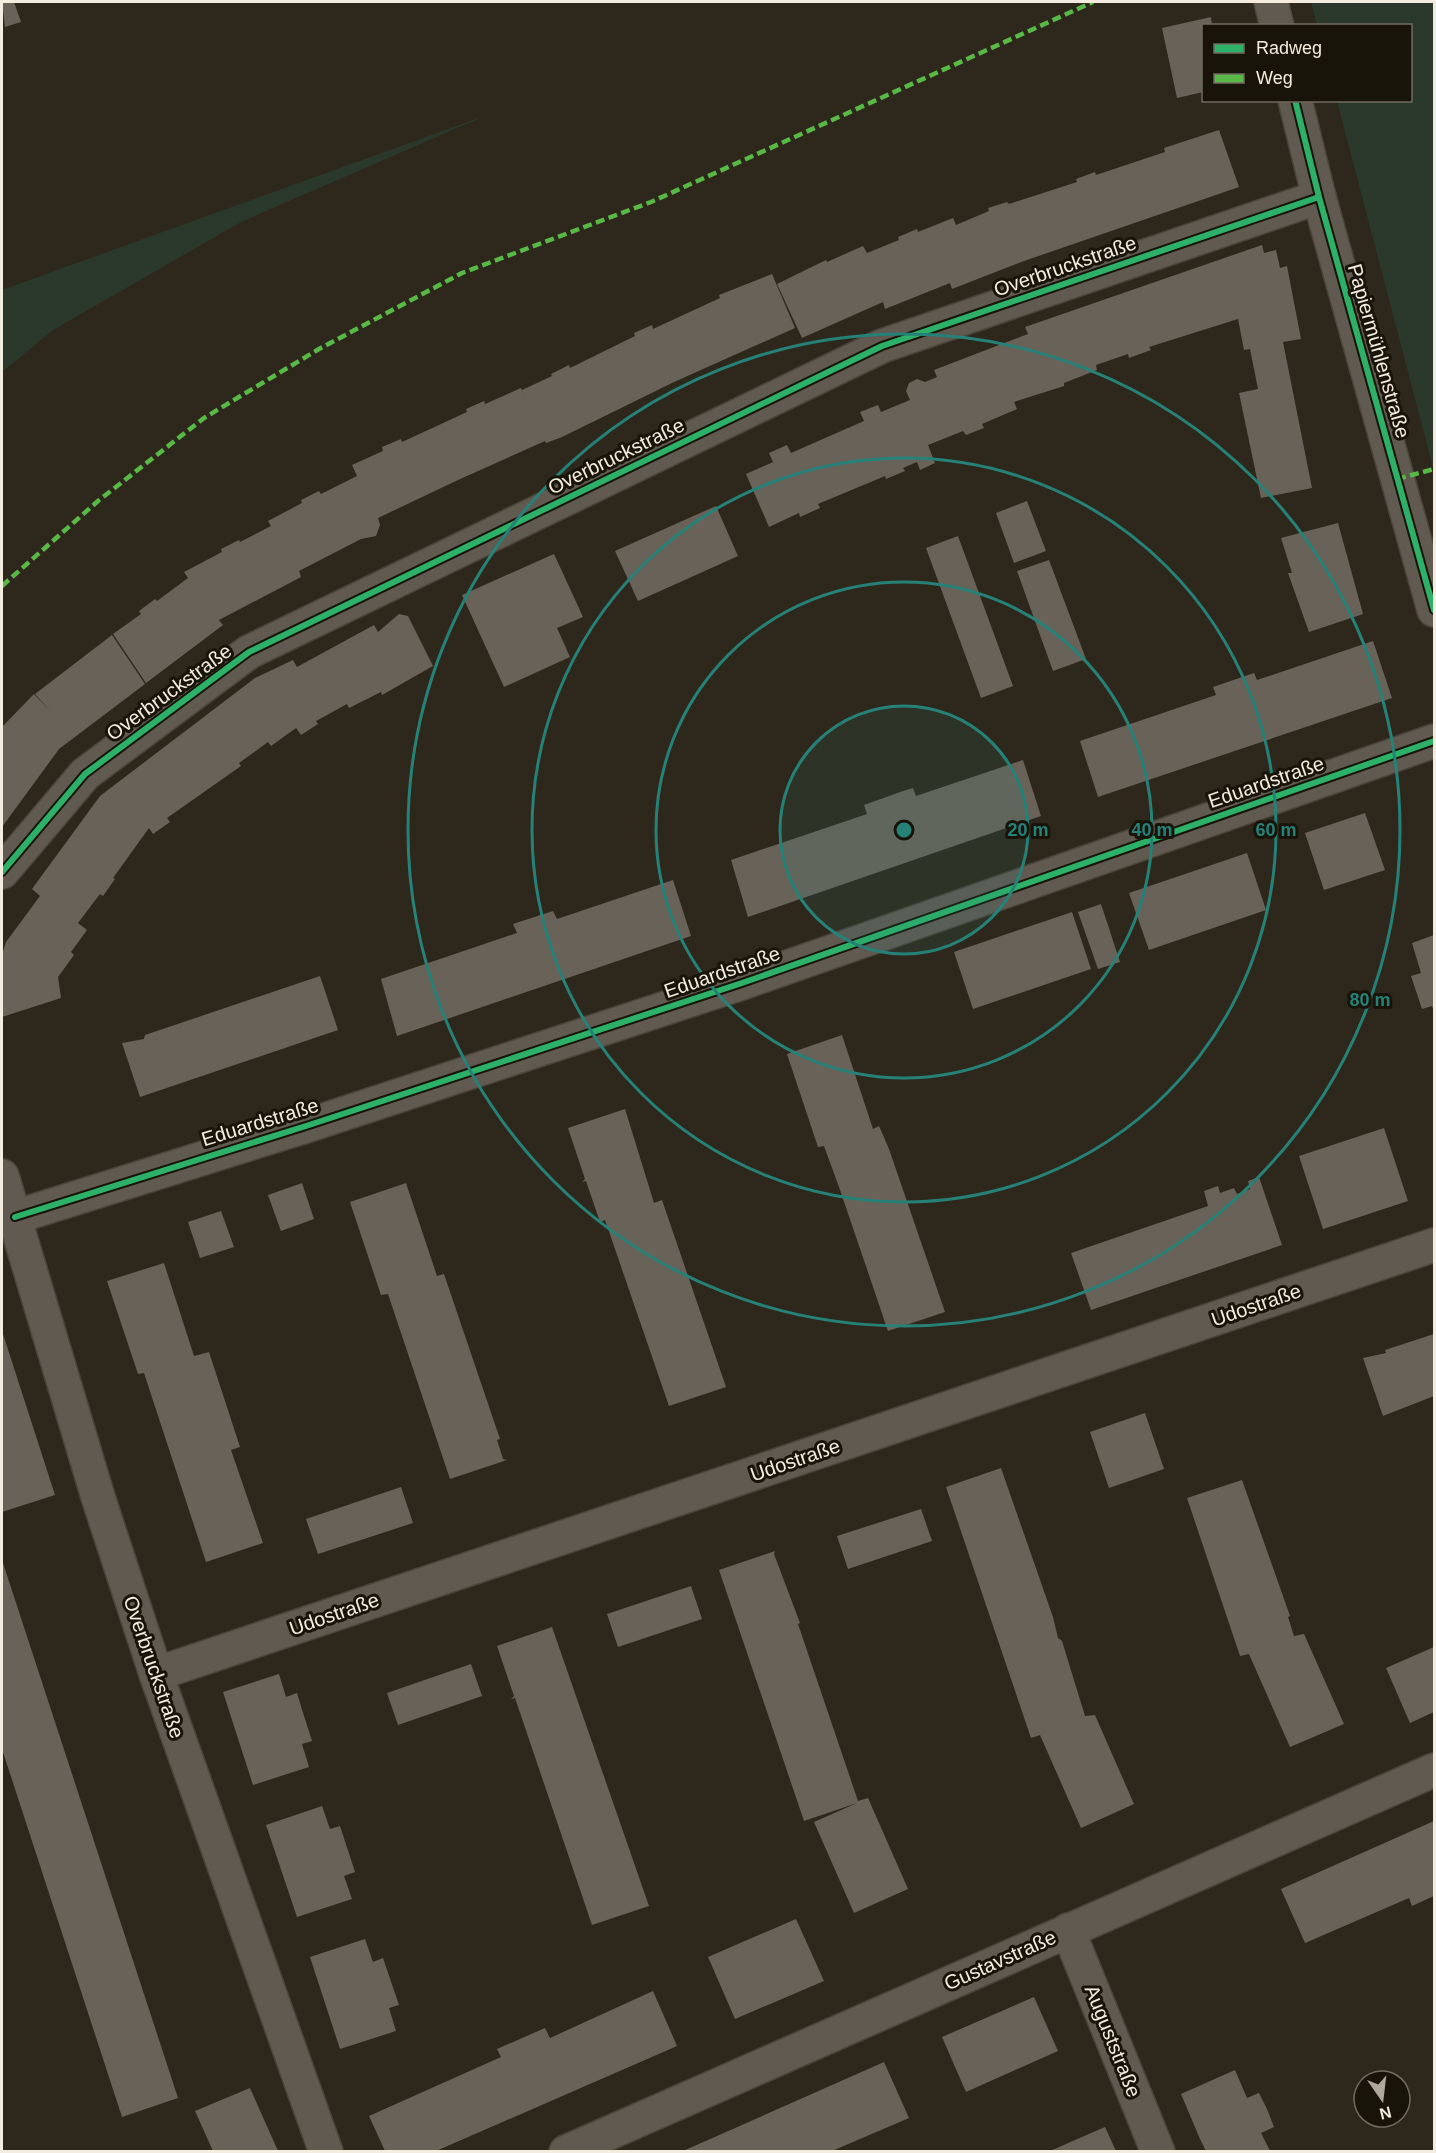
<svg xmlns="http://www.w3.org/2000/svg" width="1436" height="2153" font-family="Helvetica,sans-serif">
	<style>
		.green { fill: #2b392c }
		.building { fill: #696259 }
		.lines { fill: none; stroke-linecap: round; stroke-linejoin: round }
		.minor-casing { stroke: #4a453b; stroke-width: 36 }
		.secondary-casing { stroke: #4a453b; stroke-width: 36 }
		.minor { stroke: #605a51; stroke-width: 33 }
		.secondary { stroke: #605a51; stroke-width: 33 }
		.quiet { stroke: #58b947; stroke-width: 4.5; stroke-dasharray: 9 4.5; stroke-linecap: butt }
		.cycleway-casing { stroke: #19140a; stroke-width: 10 }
		.cycleway { stroke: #2db169; stroke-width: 6 }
		.ring { fill: none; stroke: #268279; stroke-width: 3 }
		.labels { text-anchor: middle; stroke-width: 6; stroke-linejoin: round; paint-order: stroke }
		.street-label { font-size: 20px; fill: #f4eddf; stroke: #19140a }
		.centre { fill: #268279; stroke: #19140a; stroke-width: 3 }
		.ring-label { font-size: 18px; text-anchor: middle; font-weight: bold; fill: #268279; stroke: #19140a; stroke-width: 6; stroke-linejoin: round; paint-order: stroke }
	</style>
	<rect width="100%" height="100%" fill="#2e281c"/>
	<!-- green -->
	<g class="green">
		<path d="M1311 2H1434V471L1337 101 1410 100V26L1317 25Z"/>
		<path d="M487 115 241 222 53 330 2 372V290Z"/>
	</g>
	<!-- building -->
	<g class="building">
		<path d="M2 2H14L21 22 5 27Z"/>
		<path d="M1211 17 1212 26H1203V92L1177 98 1162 28Z"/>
		<path d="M1219 130 1239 187 1024 261 952 289 950 283 885 309 883 302 802 338 777 284 826 260 827 262 863 246 867 253 899 240 898 237 917 229 918 232 953 218 956 225 989 211 988 208 1007 202 1009 204 1077 182 1076 179 1095 172 1096 175 1165 152 1164 148Z"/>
		<path d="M1262 245 1264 253 1276 250 1280 268 1287 266 1301 339 1283 342 1312 488 1261 498 1239 393 1258 389 1250 349 1244 350 1238 319 1149 347 1151 350 1129 358 1128 354 1096 365 1097 370 1064 383V386L1014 402 1017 409 982 424 984 428 966 435 963 431 928 445 935 463 920 470 917 462 903 468 905 471 886 479 885 476 818 504 820 508 800 517 799 513 769 527 746 474 773 462 769 453 787 445 791 453 864 421 860 412 878 405 881 412 910 400 906 391 909 383 917 379 925 382 937 377 934 370 1028 334 1025 327Z"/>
		<path d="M772 274 795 328 674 382 562 437 546 443 545 441 458 480 378 518 380 525 376 536 361 539 299 571 301 577 219 620 223 625 146 683 113 634 141 614 139 611 155 599 157 601 188 578 184 572 222 552 221 549 239 540 240 542 271 526 268 521 302 503 301 500 319 491 321 494 357 476 352 465 383 451 382 447 401 439 402 442 467 412 466 409 484 401 485 404 521 388 525 397 522 390 552 376 551 374 569 365 570 368 635 336 634 333 652 325 653 329 720 298 719 295Z"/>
		<path d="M1027 501 1046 551 1014 563 996 513Z"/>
		<path d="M716 506 738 556 638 601 615 551Z"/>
		<path d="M1338 523 1363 614 1309 632 1288 573H1292L1281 538Z"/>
		<path d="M958 536 1013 686 981 698 926 548Z"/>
		<path d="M554 554 583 617 557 628 570 657 504 687 462 595Z"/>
		<path d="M1049 560 1086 659 1053 671 1017 571Z"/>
		<path d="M399 614 408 616 433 666 382 695 381 692 349 708 347 704 316 721 318 724 301 735 296 728 271 746 268 742 239 763 241 766 167 818 170 822 153 834 149 828 113 878 115 879 103 896 100 894 78 923 87 930 71 952 74 955 58 977 61 998 2 1017V955L6 942 40 896 32 889 100 796 255 678 293 660 297 667 374 625 378 632Z"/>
		<path d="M112 635 145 684 59 749 2 827V727L34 694 51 712 35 694Z"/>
		<path d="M1373 641 1392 698 1098 797 1080 741 1216 695 1213 687 1254 673 1257 680Z"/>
		<path d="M1023 760 1041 816 748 917 731 860 867 814 864 805 903 791 913 788 916 796Z"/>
		<path d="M1365 813 1385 870 1324 890 1305 833Z"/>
		<path d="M1247 853 1266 910 1149 950 1129 893Z"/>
		<path d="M673 880 691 936 397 1036 381 979 517 933 513 924 553 911 557 919Z"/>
		<path d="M1101 904 1120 962 1098 969 1078 912Z"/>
		<path d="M1072 912 1091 969 973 1009 954 952Z"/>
		<path d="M1434 935V1012L1432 1006 1422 1009 1411 976 1421 973 1412 943Z"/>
		<path d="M320 976 338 1030 140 1097 122 1043 144 1039 145 1035Z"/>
		<path d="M842 1035 873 1129 879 1126 889 1149 945 1312 888 1331 839 1187 824 1146 818 1147 787 1054Z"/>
		<path d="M625 1109 654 1203 662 1200 726 1387 669 1406 605 1220 600 1222 586 1181 582 1182 585 1179 568 1128Z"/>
		<path d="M1384 1128 1408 1201 1323 1229 1299 1156Z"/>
		<path d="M1259 1177 1282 1245 1091 1310 1071 1253 1208 1206 1204 1191 1218 1186 1220 1193 1234 1188 1237 1194 1250 1189 1248 1181Z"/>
		<path d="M302 1183 314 1219 281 1231 268 1195Z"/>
		<path d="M406 1183 437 1276 444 1274 445 1277 500 1439 497 1440 503 1459 507 1460 450 1479 388 1294 381 1295 350 1202Z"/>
		<path d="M221 1211 234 1247 200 1258 188 1222Z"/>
		<path d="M164 1263 194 1356 209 1352 240 1447 231 1450 263 1543 206 1562 144 1373 138 1374 107 1281Z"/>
		<path d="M2 1331 55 1495 2 1512Z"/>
		<path d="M1434 1334V1396L1383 1416 1363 1358 1386 1353 1385 1350Z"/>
		<path d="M1145 1413 1164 1469 1109 1488 1090 1432Z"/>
		<path d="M1001 1468 1053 1617 1058 1638 1062 1641 1085 1716 1095 1715 1134 1804 1081 1828 1040 1735 1031 1738 946 1487Z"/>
		<path d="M1242 1480 1290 1616 1288 1617 1294 1636 1304 1634 1344 1724 1290 1747 1249 1654 1240 1656 1187 1498Z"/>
		<path d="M401 1487 413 1523 318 1554 306 1519Z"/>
		<path d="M921 1509 932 1541 848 1569 837 1536Z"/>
		<path d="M775 1551 774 1554 800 1623 798 1624 858 1801 868 1798 908 1889 854 1913 814 1822 857 1803 804 1821 719 1570Z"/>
		<path d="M2 1560 178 2098 122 2117 2 1749Z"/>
		<path d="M691 1586 702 1619 618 1647 607 1614Z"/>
		<path d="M552 1627 649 1906 592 1925 515 1698 511 1699 514 1696 497 1646Z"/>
		<path d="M1434 1647V1712L1410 1723 1386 1668Z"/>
		<path d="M471 1664 482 1696 398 1725 387 1693Z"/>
		<path d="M279 1674 286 1697 297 1693 304 1716 312 1741 302 1744 309 1767 253 1785 223 1692Z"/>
		<path d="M322 1806 330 1829 340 1826 355 1872 344 1876 352 1899 297 1917 266 1825Z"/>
		<path d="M1434 1821V1896L1412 1906 1409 1898 1305 1943 1281 1889Z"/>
		<path d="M796 1919 824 1981 735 2019 708 1957Z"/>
		<path d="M365 1939 373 1962 383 1958 399 2005 389 2008 396 2031 340 2049 310 1957Z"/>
		<path d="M653 1991 677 2046 436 2151H385L369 2116 501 2057 497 2049 545 2028 550 2038Z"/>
		<path d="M1034 1997 1058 2051 966 2092 942 2037Z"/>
		<path d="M884 2062 909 2118 832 2151H683Z"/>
		<path d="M1235 2070 1247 2098 1259 2093 1267 2109 1274 2127 1261 2133 1270 2151H1206L1200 2139 1181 2094Z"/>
		<path d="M250 2088 278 2151H213L195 2111Z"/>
		<path d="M1105 2127 1116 2151H1050Z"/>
	</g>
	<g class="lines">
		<!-- minor casing -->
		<g class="minor-casing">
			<g id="minor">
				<path d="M2 872 85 774 249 652 882 346 1319 197"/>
				<path d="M2 1176 98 1497 156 1674 326 2152"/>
				<path d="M15 1217 306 1126 742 983 1434 741"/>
				<path d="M156 1674 1434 1245"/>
				<path d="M1068 1930 1158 2152"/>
				<path d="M566 2152 1434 1770"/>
			</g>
		</g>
		<!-- secondary casing -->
		<g class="secondary-casing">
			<g id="secondary">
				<path d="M1271 2 1277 26"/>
				<path d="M1295 100 1319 197 1434 610"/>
			</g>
		</g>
		<!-- minor -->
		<use href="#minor" class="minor"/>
		<!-- secondary -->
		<use href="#secondary" class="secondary"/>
		<!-- quiet -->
		<g class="quiet">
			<path d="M1397 479 1434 469"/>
			<path d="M2 586 98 501 204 418 319 349 462 273 651 202 1093 2"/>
		</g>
		<!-- cycleway casing -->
		<g class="cycleway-casing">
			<g id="cycleway">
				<path d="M1295 100 1319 197 1434 610"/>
				<path d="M2 872 85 774 249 652 882 346 1319 197"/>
				<path d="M15 1217 306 1126 742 983 1434 741"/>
			</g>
		</g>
		<!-- cycleway -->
		<use href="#cycleway" class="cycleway"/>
	</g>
	<!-- distance rings -->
	<circle cx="904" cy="830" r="124" fill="#268279" fill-opacity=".12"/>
	<g class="ring">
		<circle cx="904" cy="830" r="124"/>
		<circle cx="904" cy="830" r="248"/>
		<circle cx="904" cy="830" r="372"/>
		<circle cx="904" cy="830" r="496"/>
	</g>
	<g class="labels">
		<!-- street labels -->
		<g class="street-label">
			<text transform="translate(1065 266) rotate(-19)" y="7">Overbruckstraße</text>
			<text transform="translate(1379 351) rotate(74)" y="7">Papiermühlenstraße</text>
			<text transform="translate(616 456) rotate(-26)" y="7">Overbruckstraße</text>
			<text transform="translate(169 692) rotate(-36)" y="7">Overbruckstraße</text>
			<text transform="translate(1266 782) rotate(-19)" y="7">Eduardstraße</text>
			<text transform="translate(722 972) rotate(-19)" y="7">Eduardstraße</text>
			<text transform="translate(260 1122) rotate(-17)" y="7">Eduardstraße</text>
			<text transform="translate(1256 1305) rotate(-19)" y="7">Udostraße</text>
			<text transform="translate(795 1460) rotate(-19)" y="7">Udostraße</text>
			<text transform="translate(334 1614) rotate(-19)" y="7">Udostraße</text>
			<text transform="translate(154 1667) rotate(71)" y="7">Overbruckstraße</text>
			<text transform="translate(1000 1960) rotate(-24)" y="7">Gustavstraße</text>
			<text transform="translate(1113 2041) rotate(68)" y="7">Auguststraße</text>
		</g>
	</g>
	<circle cx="904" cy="830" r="9" class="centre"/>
	<g class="ring-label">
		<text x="1028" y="836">20 m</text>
		<text x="1152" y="836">40 m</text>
		<text x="1276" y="836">60 m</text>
		<text x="1370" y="1006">80 m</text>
	</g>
	<!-- border -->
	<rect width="1436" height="2153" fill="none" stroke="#f4eddf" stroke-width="6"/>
	<!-- legend -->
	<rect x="1202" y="24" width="210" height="78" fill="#19140a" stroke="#716b5f" stroke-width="1.5"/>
	<rect x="1214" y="44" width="30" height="9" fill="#2db169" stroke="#716b5f" stroke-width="1.5"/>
	<text x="1256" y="54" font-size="18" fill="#f4eddf">Radweg</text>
	<rect x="1214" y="74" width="30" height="9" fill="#58b947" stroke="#716b5f" stroke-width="1.5"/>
	<text x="1256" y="84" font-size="18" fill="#f4eddf">Weg</text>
	<!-- north arrow -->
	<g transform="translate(1382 2099) rotate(166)"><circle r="28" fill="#19140a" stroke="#716b5f" stroke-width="1.5"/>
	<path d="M0-4.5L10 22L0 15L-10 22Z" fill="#afa89b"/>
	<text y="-9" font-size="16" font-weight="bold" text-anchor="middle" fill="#f4eddf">N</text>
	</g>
</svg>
